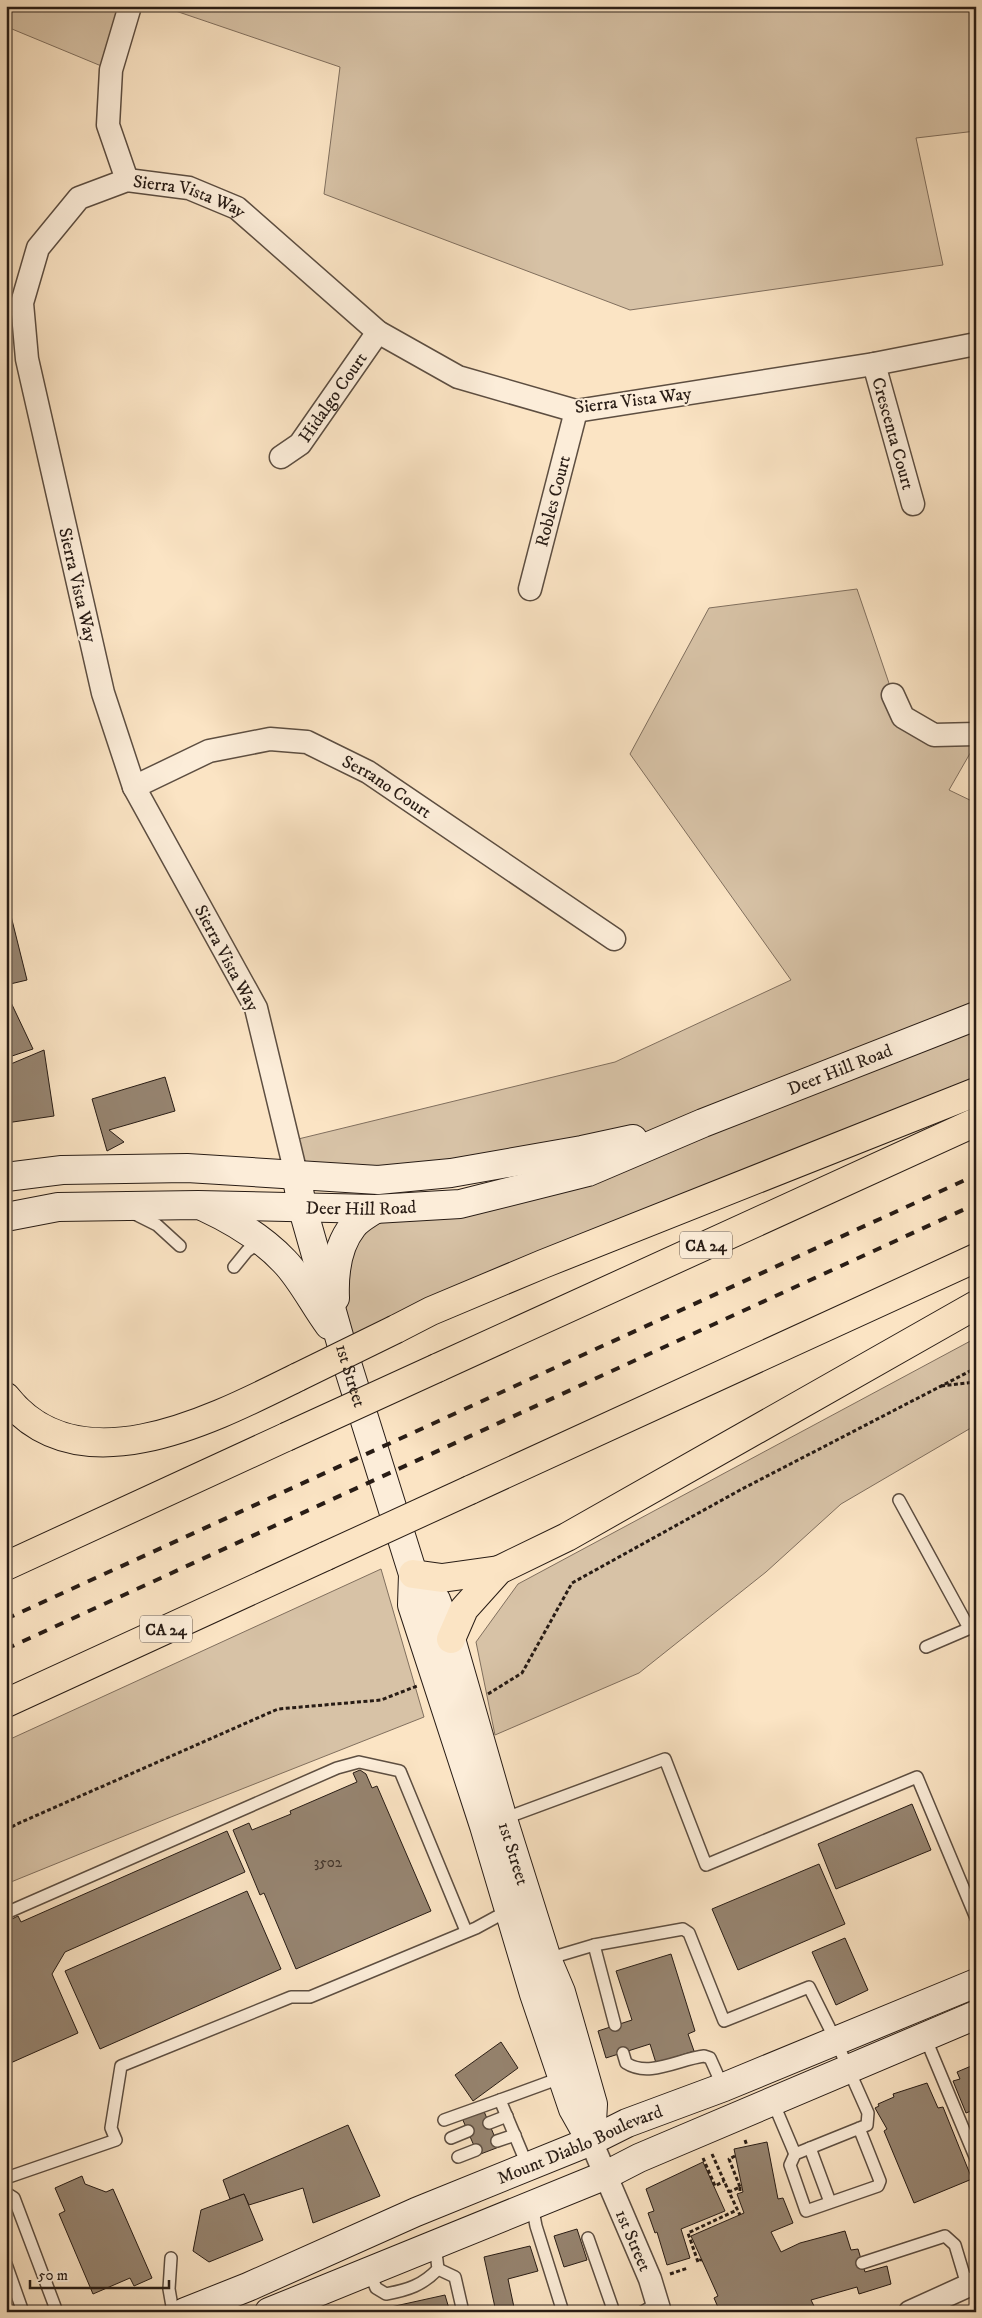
<svg xmlns="http://www.w3.org/2000/svg" width="982" height="2318" font-family="'IM FELL DW Pica',serif">
	<style>
		.green { fill: #d7c2a6; stroke: #806f5e }
		.building { fill: #968470; stroke: #281c15 }
		.lines { fill: none; stroke-linecap: round; stroke-linejoin: round }
		.lane-casing { stroke: #5d4e41; stroke-width: 14 }
		.street-casing { stroke: #5d4e41; stroke-width: 25 }
		.secondary-casing { stroke: #281c15; stroke-width: 30 }
		.highway-casing { stroke: #281c15; stroke-width: 30 }
		.path { stroke: #281c15; stroke-width: 3; stroke-dasharray: 4 2.5; stroke-linecap: butt }
		.lane { stroke: #fcedd9; stroke-width: 11 }
		.street { stroke: #fcedd9; stroke-width: 22 }
		.secondary { stroke: #fcedd9; stroke-width: 28 }
		.highway { stroke: #fbe4c4; stroke-width: 28 }
		.rail { stroke: #281c15; stroke-width: 4; stroke-dasharray: 9 9; stroke-linecap: butt }
		.highway-bridge-casing { stroke: #281c15; stroke-width: 30; stroke-linecap: butt }
		.highway-bridge { stroke: #fbe4c4; stroke-width: 28 }
		.labels { text-anchor: middle; stroke-width: 4; stroke-linejoin: round; paint-order: stroke }
		.number-label { font-size: 15px; fill: #44362c }
		.shield { fill: #fcedd9; stroke: #685b50; stroke-width: 1 }
		.shield-label { font-size: 16px; font-weight: bold; fill: #281c15 }
		.street-label { font-size: 18px; fill: #281c15; stroke: #fcedd9 }
	</style>
	<rect width="100%" height="100%" fill="#fbe4c4"/>
	<filter id="stains"><feTurbulence type="fractalNoise" baseFrequency=".004" numOctaves="4"/><feColorMatrix values="0 0 0 0 .2 0 0 0 0 .09 0 0 0 0 .02 0 0 0 .5 -.17"/></filter>
	<radialGradient id="worn" r=".72"><stop offset=".6" stop-color="#630" stop-opacity="0"/><stop offset="1" stop-color="#630" stop-opacity=".3"/></radialGradient>
	<!-- green -->
	<g class="green">
		<path d="M6 6H130L111 70 12 29 6 24Z"/>
		<path d="M161 6H976V131L916 138 943 265 630 310 324 194 340 67Z"/>
		<path d="M857 589 893 695 903 717 976 743 949 790 976 803V1078L519 1259 406 1309 341 1341 353 1224 460 1204 582 1150 296 1174 290 1141 615 1062 791 980 630 754 709 608Z"/>
		<path d="M976 1338V1425L841 1504 766 1572 639 1673 495 1735 476 1642 518 1584Z"/>
		<path d="M381 1569 424 1717 171 1817 6 1884V1741Z"/>
	</g>
	<!-- building -->
	<g class="building">
		<path d="M11 916 27 980 6 985V918Z"/>
		<path d="M6 992 33 1049 6 1058Z"/>
		<path d="M44 1050 54 1116 6 1123V1066Z"/>
		<path d="M165 1077 175 1111 109 1130 124 1142 107 1151 92 1099Z"/>
		<path d="M360 1770 366 1774 372 1788 377 1786 431 1911 296 1969 264 1893 260 1895 233 1830 249 1823 252 1830 291 1814 290 1811 357 1782 353 1773Z"/>
		<path d="M912 1804 931 1850 836 1889 818 1844Z"/>
		<path d="M227 1831 245 1872 65 1952 52 1974 78 2033 6 2065V1922L18 1916 21 1922Z"/>
		<path d="M819 1864 845 1924 738 1970 712 1909Z"/>
		<path d="M247 1891 281 1969 100 2049 65 1971Z"/>
		<path d="M845 1938 868 1990 836 2005 812 1952Z"/>
		<path d="M671 1954 695 2031 688 2034 694 2051 656 2063 650 2044 606 2058 598 2031 632 2020 616 1971Z"/>
		<path d="M501 2042 518 2068 473 2101 455 2075Z"/>
		<path d="M976 2064V2109L966 2113 953 2081 960 2079 957 2072Z"/>
		<path d="M927 2083 938 2108 943 2107 972 2179 914 2203 884 2131 887 2129 875 2108 879 2106 878 2104 894 2097 893 2094Z"/>
		<path d="M483 2109 499 2147 478 2155 462 2118Z"/>
		<path d="M348 2125 380 2196 313 2223 303 2188 249 2205 244 2194 230 2199 223 2180Z"/>
		<path d="M767 2142 778 2199 783 2198 793 2223 771 2232 781 2252 800 2243 845 2231 851 2250 858 2249 865 2272 887 2266 891 2284 859 2294 857 2287 811 2300 817 2312H720L714 2298 718 2296 691 2236 744 2213 737 2194 743 2192 734 2149Z"/>
		<path d="M703 2162 725 2211 681 2229 690 2258 667 2265 657 2232 655 2233 648 2213 654 2211 646 2189Z"/>
		<path d="M82 2176 85 2184 106 2192 113 2189 152 2278 134 2286 130 2278 93 2294 59 2214 65 2211 55 2188Z"/>
		<path d="M244 2194 263 2240 209 2262 193 2251 201 2210Z"/>
		<path d="M577 2229 587 2260 564 2267 554 2236Z"/>
		<path d="M530 2246 538 2271 508 2279 515 2312H496L484 2257Z"/>
		<path d="M445 2295 450 2312H368Z"/>
	</g>
	<g class="lines">
		<!-- lane casing -->
		<g class="lane-casing">
			<g id="lane">
				<path d="M133 1213 157 1225 180 1246"/>
				<path d="M234 1267 247 1251 261 1242"/>
				<path d="M899 1500 969 1628"/>
				<path d="M926 1647 975 1626"/>
				<path d="M503 1819 665 1759 706 1865 917 1777 976 1918"/>
				<path d="M6 1913 337 1768 359 1762 400 1771 466 1931"/>
				<path d="M594 1945 615 2025"/>
				<path d="M547 1959 594 1945 683 1929 689 1933 724 2021 809 1987 836 2041 868 2113 867 2125 795 2154 790 2165 806 2211 878 2186 880 2181 859 2128"/>
				<path d="M925 2037 976 2159"/>
				<path d="M623 2053 626 2063C649 2078 679 2059 704 2056L710 2058 723 2087"/>
				<path d="M773 2102 795 2154"/>
				<path d="M444 2120 500 2100"/>
				<path d="M489 2123 507 2116"/>
				<path d="M451 2138 468 2131"/>
				<path d="M497 2141 515 2135"/>
				<path d="M810 2148 830 2202"/>
				<path d="M458 2157 476 2150"/>
				<path d="M528 2167 500 2100 563 2077"/>
				<path d="M6 2178 116 2140 111 2128 121 2066 291 1997H310L476 1928 509 1910"/>
				<path d="M6 2193 14 2198 57 2312"/>
				<path d="M532 2205 536 2226 563 2312"/>
				<path d="M588 2238 614 2312"/>
				<path d="M171 2258 169 2289 173 2312"/>
				<path d="M862 2263 945 2236 955 2245 967 2285"/>
				<path d="M6 2264 23 2312"/>
				<path d="M438 2269 455 2277 463 2312"/>
				<path d="M369 2271 376 2288 386 2294C408 2290 423 2285 438 2269L435 2244"/>
				<path d="M642 2312 658 2303"/>
			</g>
		</g>
		<!-- street casing -->
		<g class="street-casing">
			<g id="street">
				<path d="M127 180 108 125 111 70 130 6"/>
				<path id="s1" d="M874 364 913 504"/>
				<path id="s2" d="M281 457 300 444 378 332"/>
				<path id="s3" d="M530 589 576 411"/>
				<path d="M893 695 903 717 934 735 976 734"/>
				<path id="s4" d="M134 787 209 751 270 739 307 742 368 772 614 939"/>
				<path id="s5" d="M296 1174 256 1008 134 787 103 693 27 359 22 303 38 248 79 198 127 180 189 188 237 208 378 332 458 377 576 411 874 364 976 344"/>
				<path id="s6" d="M591 2141 650 2279 660 2312"/>
				<path d="M910 2312 976 2282"/>
			</g>
		</g>
		<!-- secondary casing -->
		<g class="secondary-casing">
			<g id="secondary">
				<path id="s7" d="M296 1174 302 1206 345 1357 413 1574 412 1605 484 1826 534 1994 573 2109 591 2141"/>
				<path d="M6 1177 62 1170 187 1168 378 1180 451 1173 582 1150 633 1139"/>
				<path d="M204 1207C232 1220 263 1239 284 1261 301 1278 314 1305 329 1325"/>
				<path id="s8" d="M6 1217 58 1207 198 1205 375 1209 460 1204 588 1172 703 1123 976 1016"/>
				<path d="M335 1298C334 1273 337 1246 353 1226 358 1219 368 1214 375 1209"/>
				<path id="s9" d="M413 1574 436 1600 451 1639 502 1816 547 1959 561 1992 593 2104 591 2141"/>
				<path id="s10" d="M185 2312 248 2287 416 2212 591 2141 627 2123 724 2087 976 1983"/>
				<path d="M269 2312 606 2175 639 2158 976 2015"/>
			</g>
		</g>
		<!-- highway casing -->
		<g class="highway-casing">
			<g id="highway">
				<path d="M396 1329 431 1311 543 1264 976 1092"/>
				<path d="M437 1368 976 1122"/>
				<path d="M6 1397C79 1490 215 1418 298 1377"/>
				<path d="M470 1490 976 1258"/>
				<path d="M6 1566 286 1437"/>
				<path d="M413 1574 442 1578 499 1570"/>
				<path d="M451 1639 464 1609 499 1570 567 1537 976 1305"/>
				<path d="M6 1703 326 1556"/>
			</g>
		</g>
		<!-- path -->
		<g class="path">
			<path d="M941 1386 976 1382"/>
			<path d="M488 1694 522 1673 572 1583 742 1489 976 1368"/>
			<path d="M6 1830 17 1824 278 1709 381 1700 417 1686"/>
			<path d="M745 2140 747 2146"/>
			<path d="M712 2154 729 2192"/>
			<path d="M735 2156 729 2159 740 2187 729 2192 740 2215"/>
			<path d="M703 2158 715 2186 724 2181"/>
			<path d="M740 2187V2193"/>
			<path d="M700 2261 701 2259"/>
			<path d="M698 2262 688 2233 737 2210"/>
			<path d="M670 2274 688 2268"/>
		</g>
		<!-- lane -->
		<use href="#lane" class="lane"/>
		<!-- street -->
		<use href="#street" class="street"/>
		<!-- secondary -->
		<use href="#secondary" class="secondary"/>
		<!-- highway -->
		<use href="#highway" class="highway"/>
		<!-- rail -->
		<g class="rail">
			<path d="M6 1619 976 1175"/>
			<path d="M6 1649 976 1204"/>
		</g>
		<!-- highway-bridge casing -->
		<g class="highway-bridge-casing">
			<g id="highway-bridge">
				<path d="M298 1377 396 1329"/>
				<path d="M286 1437 437 1368"/>
				<path d="M326 1556 470 1490"/>
			</g>
		</g>
		<!-- highway-bridge -->
		<use href="#highway-bridge" class="highway-bridge"/>
	</g>
	<g class="labels">
		<!-- number labels -->
		<g class="number-label">
			<text x="328" y="1867">3502</text>
		</g>
		<!-- shield labels -->
		<g class="shield">
			<rect x="680" y="1231.5" width="52" height="27" rx="4"/>
			<rect x="140" y="1615.5" width="52" height="27" rx="4"/>
		</g>
		<g class="shield-label">
			<text x="706" y="1251">CA 24</text>
			<text x="166" y="1635">CA 24</text>
		</g>
		<!-- street labels -->
		<g class="street-label">
			<text dy="6" stroke="none"><textPath href="#s5" startOffset="1159">Sierra Vista Way</textPath></text>
			<text dy="6" stroke="none"><textPath href="#s2" startOffset="80">Hidalgo Court</textPath></text>
			<text transform="translate(633 400) rotate(-7)" y="6">Sierra Vista Way</text>
			<text dy="6" stroke="none"><textPath href="#s1" startOffset="72">Crescenta Court</textPath></text>
			<text dy="6" stroke="none"><textPath href="#s3" startOffset="91">Robles Court</textPath></text>
			<text transform="translate(78 585) rotate(77)" y="6">Sierra Vista Way</text>
			<text dy="6" stroke="none"><textPath href="#s4" startOffset="274">Serrano Court</textPath></text>
			<text transform="translate(227 958) rotate(62)" y="6">Sierra Vista Way</text>
			<text dy="6" stroke="none"><textPath href="#s8" startOffset="859">Deer Hill Road</textPath></text>
			<text dy="6" stroke="none"><textPath href="#s8" startOffset="356">Deer Hill Road</textPath></text>
			<text dy="6" stroke="none"><textPath href="#s7" startOffset="209">1st Street</textPath></text>
			<text dy="6" stroke="none"><textPath href="#s9" startOffset="300">1st Street</textPath></text>
			<text dy="6" stroke="none"><textPath href="#s10" startOffset="429">Mount Diablo Boulevard</textPath></text>
			<text dy="6" stroke="none"><textPath href="#s6" startOffset="108">1st Street</textPath></text>
		</g>
	</g>
	<!-- margin -->
	<rect width="982" height="2318" fill="none" stroke="#fbe4c4" stroke-width="25"/>
	<rect x="8" y="8" width="967" height="2303" fill="none" stroke="#281c15" stroke-width="2.5"/>
	<rect x="12" y="12" width="957" height="2293" fill="none" stroke="#281c15"/>
	<!-- scale -->
	<path d="M30 2280v8h139v-8" fill="none" stroke="#281c15" stroke-width="2.5"/>
	<text x="38" y="2280" font-size="15" fill="#281c15" stroke="#fcedd9" stroke-width="4" paint-order="stroke">50 m</text>
	<rect width="100%" height="100%" filter="url(#stains)"/>
	<rect width="100%" height="100%" fill="url(#worn)"/>
</svg>
